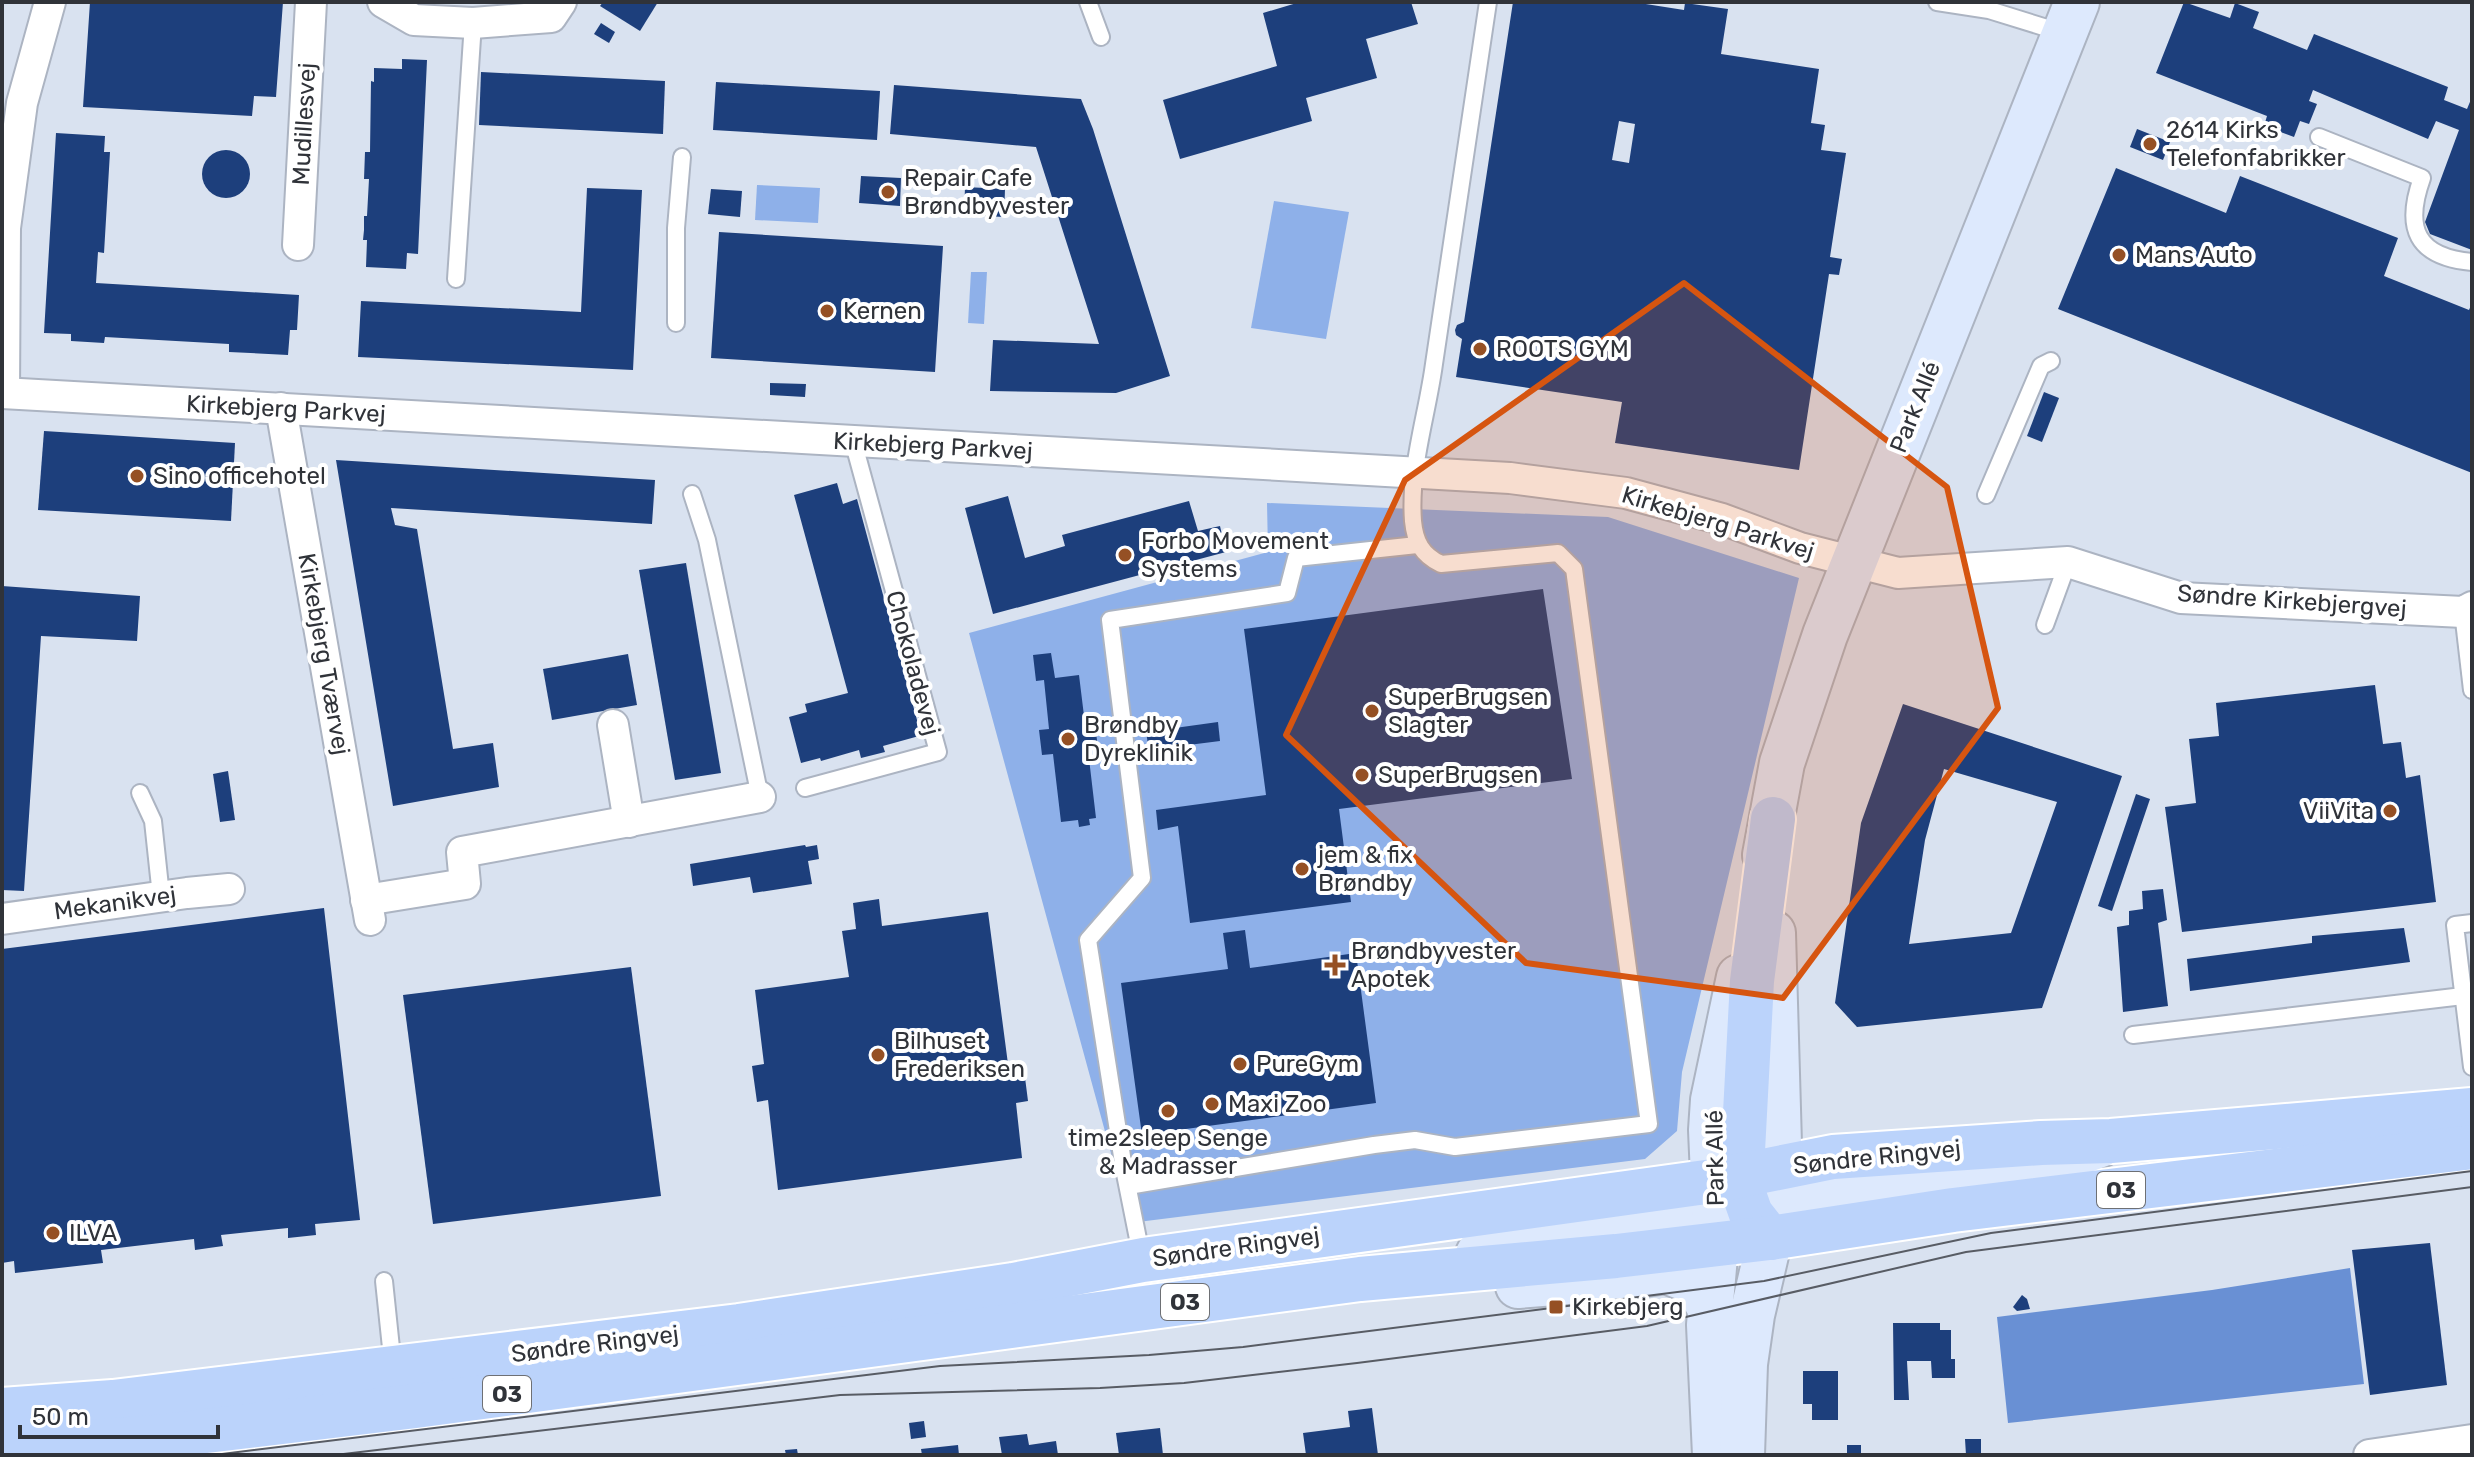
<svg xmlns="http://www.w3.org/2000/svg" width="2474" height="1457" font-family="Rubik,sans-serif">
	<style>
		.green { fill: #8eb0e9 }
		.water { fill: #6990d4 }
		.building { fill: #1d3f7c; fill-rule: evenodd }
		.lines { fill: none; stroke-linecap: round; stroke-linejoin: round }
		.lane-casing { stroke: #acb4c2; stroke-width: 20 }
		.street-casing { stroke: #acb4c2; stroke-width: 34 }
		.secondary-casing { stroke: #acb4c2; stroke-width: 48 }
		.primary-casing { stroke: #fff; stroke-width: 48 }
		.lane { stroke: #fff; stroke-width: 16 }
		.street { stroke: #fff; stroke-width: 30 }
		.secondary { stroke: #dde9fd; stroke-width: 44 }
		.primary { stroke: #bbd3fb; stroke-width: 44 }
		.tram { stroke: #585c64; stroke-width: 2 }
		.marked { fill: #d65510; fill-opacity: 0.2; stroke: #d65510; stroke-width: 6; stroke-linejoin: round }
		.poi-dot { fill: #955024; stroke: #fff; stroke-width: 3 }
		.labels { text-anchor: middle; stroke-width: 8; stroke-linejoin: round; paint-order: stroke }
		.shield { fill: #fff; stroke: #6e7074; stroke-width: 2 }
		.shield-label { font-size: 22px; font-weight: bold; fill: #303339 }
		.street-label { font-size: 24px; fill: #303339; stroke: #fff }
		.poi-label { font-size: 24px; fill: #303339; stroke: #fff; text-anchor: start }
	</style>
	<rect width="100%" height="100%" fill="#d9e2f0"/>
	<!-- green -->
	<g class="green">
		<path d="M757 185 820 188 818 223 755 220Z"/>
		<path d="M1274 201 1349 212 1326 339 1251 328Z"/>
		<path d="M971 272H987L984 324 968 323Z"/>
		<path d="M1267 503 1608 517 1799 578 1682 1072 1677 1131 1645 1159 1130 1223 969 633 1268 552Z"/>
	</g>
	<!-- water -->
	<path class="water" d="M2350 1268 2364 1384 2008 1423 1997 1317 2212 1290Z"/>
	<!-- building -->
	<g class="building">
		<path d="M90 2H283L276 97 254 96 252 116 83 107Z"/>
		<path d="M603 2H658L640 31 600 6Z"/>
		<path d="M1300 2H1411L1418 24 1366 39 1377 78 1306 98 1312 121 1180 159 1163 100 1277 66 1263 13Z"/>
		<path d="M1513 2H1633L1684 10 1685 3 1728 9 1721 54 1819 69 1811 123 1825 125 1821 150 1846 153 1830 257 1842 259 1839 275 1829 274 1799 470 1615 443 1622 402 1456 377 1462 339 1456 335 1455 330 1457 325 1464 322ZM1619 121 1635 124 1629 163 1612 160Z"/>
		<path d="M2184 2 2230 18 2235 3 2259 12 2253 28 2307 50 2314 34 2448 87 2444 100 2467 109 2472 97V250L2430 234 2425 222 2459 130 2436 121 2428 139 2313 90 2309 101 2317 104 2309 124 2300 121 2294 137 2264 126 2267 116 2156 73Z"/>
		<path d="M601 23 615 32 609 43 594 34Z"/>
		<path d="M402 59 427 60 418 254 407 253 406 269 366 267 367 240H363L364 230V216H367L369 179H364L365 152H370L371 81 374 82V68L402 69Z"/>
		<path d="M481 72 665 81 663 134 479 125Z"/>
		<path d="M716 82 880 91 877 140 713 130Z"/>
		<path d="M894 85 1081 99 1093 129 1170 376 1116 393 990 391 993 340 1099 344 1075 269 1036 147 890 134Z"/>
		<path d="M2137 129 2170 142 2163 160 2130 147Z"/>
		<path d="M56 133 105 136 104 152H110L104 253 98 252 96 283 299 295 297 330H290L288 355 229 352V344L105 337 104 343 71 341V334L44 333Z"/>
		<circle cx="226" cy="174" r="24"/>
		<path d="M2116 168 2226 213 2240 176 2398 238 2384 276 2469 310 2472 303V473L2058 309Z"/>
		<path d="M861 176 901 178 900 206 859 203Z"/>
		<path d="M965 187 1005 189 1004 217 964 215Z"/>
		<path d="M587 188 642 190 633 370 358 357 361 301 581 312Z"/>
		<path d="M711 189 742 191 740 217 708 214Z"/>
		<path d="M719 232 943 246 935 372 711 358Z"/>
		<path d="M770 383 806 384 805 397 770 395Z"/>
		<path d="M2044 392 2059 398 2042 442 2027 436Z"/>
		<path d="M44 431 235 443 231 521 38 510Z"/>
		<path d="M336 460 655 480 652 524 391 508 395 525 417 529 453 749 493 743 499 787 393 806Z"/>
		<path d="M837 483 843 504 857 499 920 731 919 736 883 746 885 752 861 758 859 750 821 761 820 758 801 763 789 717 807 712 805 704 848 693 794 495Z"/>
		<path d="M1008 496 1025 558 1065 546 1062 535 1189 501 1198 531 1220 526 1226 552 993 614 965 508Z"/>
		<path d="M686 563 721 773 675 780 639 570Z"/>
		<path d="M2 586 140 596 137 641 41 636 24 891 2 890Z"/>
		<path d="M1543 589 1572 779 1339 809 1351 902 1190 923 1178 826 1158 830 1156 810 1266 795 1244 629Z"/>
		<path d="M1051 653 1055 678 1079 675 1085 724 1095 723 1098 749 1088 750 1096 818 1089 819 1090 825 1079 827 1078 820 1061 822 1053 754 1042 755 1039 730 1049 729 1044 680 1036 681 1033 655Z"/>
		<path d="M628 654 637 705 552 720 543 669Z"/>
		<path d="M2375 685 2383 744 2401 742 2406 778 2420 775 2436 902 2182 932 2165 807 2196 803 2189 739 2219 736 2216 703Z"/>
		<path d="M1903 704 2122 776 2042 1008 1857 1027 1835 1003 1861 823ZM1944 769 2057 802 2011 933 1909 944 1925 840Z"/>
		<path d="M1218 722 1220 741 1149 750 1146 732Z"/>
		<path d="M228 771 235 820 220 822 213 774Z"/>
		<path d="M2136 794 2150 799 2112 911 2098 906Z"/>
		<path d="M805 845 806 847 817 845 819 859 808 861 812 884 753 893 750 877 693 886 690 864Z"/>
		<path d="M2163 889 2167 920 2158 923 2168 1006 2123 1012 2117 927 2129 925V911L2143 909 2142 891Z"/>
		<path d="M879 899 882 926 988 912 1008 1064 1023 1062 1028 1101 1016 1103 1022 1158 778 1190 768 1100 757 1102 752 1066 764 1064 755 990 849 977 842 931 856 929 853 903Z"/>
		<path d="M324 908 360 1220 315 1224 316 1235 288 1238V1228L221 1235 223 1246 195 1250 194 1239 101 1250 103 1263 15 1273 14 1261 2 1263V949Z"/>
		<path d="M2404 928 2410 962 2190 991 2187 959 2312 943V936Z"/>
		<path d="M1245 930 1250 968 1356 953 1376 1103 1142 1135 1121 983 1228 969 1223 933Z"/>
		<path d="M631 967 661 1196 433 1224 403 995Z"/>
		<path d="M2430 1243 2447 1385 2370 1395 2352 1250Z"/>
		<path d="M2022 1295 2027 1299 2030 1309 2017 1311 2013 1307Z"/>
		<path d="M1893 1323H1940V1330H1951V1359H1955V1378H1932L1931 1361H1907L1909 1400H1894Z"/>
		<path d="M1803 1371H1838V1420H1812V1404H1803Z"/>
		<path d="M1372 1408 1378 1455H1306L1303 1433 1350 1427 1348 1411Z"/>
		<path d="M924 1421 926 1437 911 1439 909 1423Z"/>
		<path d="M1160 1428 1163 1455H1119L1116 1433Z"/>
		<path d="M1027 1434 1029 1445 1056 1441 1058 1455H1002L999 1437Z"/>
		<path d="M1965 1439H1981V1455H1966Z"/>
		<path d="M958 1445 959 1455H922L921 1449Z"/>
		<rect x="1847" y="1445" width="14" height="10"/>
		<path d="M797 1449 798 1455H786L785 1450Z"/>
	</g>
	<g class="lines">
		<!-- lane casing -->
		<g class="lane-casing">
			<g id="lane">
				<path d="M1088 2 1101 37"/>
				<path d="M1937 2 1989 10 2063 33"/>
				<path d="M2319 137 2422 178C2404 228 2416 257 2472 262"/>
				<path d="M456 279 473 23"/>
				<path d="M676 323V228L682 157"/>
				<path d="M692 494 707 540 760 797"/>
				<path d="M1986 495 2041 366 2051 361"/>
				<path d="M2463 612 2472 690"/>
				<path d="M2045 625 2068 562"/>
				<path d="M805 788 938 752 853 441"/>
				<path d="M140 793 153 821 161 896"/>
				<path d="M2472 923 2455 925 2472 1067"/>
				<path d="M2133 1035 2463 996"/>
				<path d="M1128 1186 1374 1145 1415 1140 1455 1147 1649 1124 1574 569 1558 553 1441 564C1422 555 1415 542 1413 521 1409 468 1427 416 1434 364 1452 244 1470 123 1488 2"/>
				<path d="M1142 1259 1124 1169 1088 940 1142 878 1110 620 1287 593 1296 558 1417 545"/>
				<path d="M384 1281 393 1367"/>
			</g>
		</g>
		<!-- street casing -->
		<g class="street-casing">
			<g id="street">
				<path d="M383 2 414 20 473 23 551 17 561 2"/>
				<path d="M298 245 311 2"/>
				<path d="M2 393 1510 478 1626 493 1722 519 1800 548 1898 573 2068 562 2181 598 2463 612 2472 607"/>
				<path d="M4 393 5 228 22 103 50 2"/>
				<path d="M281 408 370 920"/>
				<path d="M613 725 629 822"/>
				<path d="M366 900 465 884 462 852 760 797"/>
				<path d="M2 919 187 893 229 889"/>
				<path d="M2369 1455 2472 1440"/>
			</g>
		</g>
		<!-- secondary casing -->
		<g class="secondary-casing">
			<g id="secondary">
				<path d="M1765 855 1782 763 1825 635 2077 2"/>
				<path d="M1751 1214 1776 1199 2037 1168 2100 1145"/>
				<path d="M1478 1254 1640 1220 1716 1212 1742 1199"/>
				<path d="M1518 1286 1618 1278 1666 1271 1694 1282 1710 1308"/>
				<path d="M1715 1455 1709 1325 1716 1245 1711 1130 1713 1100 1739 977"/>
				<path d="M1742 1455 1745 1364 1752 1315 1770 1238 1779 1144 1773 933"/>
			</g>
		</g>
		<!-- primary casing -->
		<g class="primary-casing">
			<g id="primary">
				<path d="M1770 1238 1751 1214 1745 1197 1743 1151 1752 981 1773 819"/>
				<path d="M2 1410 113 1402 739 1326 1013 1285 1143 1260 1713 1181 1833 1157 2041 1143 2111 1141 2472 1110"/>
				<path d="M2 1449 155 1437 416 1406 1360 1279 1616 1256 1770 1238 1953 1210 2472 1147"/>
			</g>
		</g>
		<!-- lane -->
		<use href="#lane" class="lane"/>
		<!-- street -->
		<use href="#street" class="street"/>
		<!-- secondary -->
		<use href="#secondary" class="secondary"/>
		<!-- primary -->
		<use href="#primary" class="primary"/>
		<!-- tram -->
		<g class="tram">
			<path d="M214 1455 940 1366 1149 1355 1243 1347 1764 1281 1991 1233 2472 1171"/>
			<path d="M335 1455 840 1395 1100 1388 1184 1383 1357 1363 1647 1326 1966 1252 2472 1187"/>
		</g>
	</g>
	<!-- marked area -->
	<path class="marked" d="M1684 283 1947 487 1998 708 1783 998 1526 963 1286 735 1405 480Z"/>
	<!-- markers -->
	<g class="poi-dot">
		<circle cx="2150" cy="144" r="8"/>
		<circle cx="888" cy="192" r="8"/>
		<circle cx="2119" cy="255" r="8"/>
		<circle cx="827" cy="311" r="8"/>
		<circle cx="1480" cy="349" r="8"/>
		<circle cx="137" cy="476" r="8"/>
		<circle cx="1125" cy="555" r="8"/>
		<circle cx="1372" cy="711" r="8"/>
		<circle cx="1068" cy="739" r="8"/>
		<circle cx="1362" cy="775" r="8"/>
		<circle cx="2390" cy="811" r="8"/>
		<circle cx="1302" cy="869" r="8"/>
		<path d="M1331 953h8v8h8v8h-8v8h-8v-8h-8v-8h8z"/>
		<circle cx="878" cy="1055" r="8"/>
		<circle cx="1240" cy="1064" r="8"/>
		<circle cx="1212" cy="1104" r="8"/>
		<circle cx="1168" cy="1111" r="8"/>
		<circle cx="53" cy="1233" r="8"/>
		<rect x="1548" y="1299" width="16" height="16" rx="4"/>
	</g>
	<g class="labels">
		<!-- shield labels -->
		<g class="shield">
			<rect x="2097" y="1172" width="48" height="36" rx="6"/>
			<rect x="1161" y="1284" width="48" height="36" rx="6"/>
			<rect x="483" y="1376" width="48" height="36" rx="6"/>
		</g>
		<g class="shield-label">
			<text x="2121" y="1198">O3</text>
			<text x="1185" y="1310">O3</text>
			<text x="507" y="1402">O3</text>
		</g>
		<!-- street labels -->
		<g class="street-label">
			<text transform="translate(304 124) rotate(-87)" y="8">Mudillesvej</text>
			<text transform="translate(1915 407) rotate(-68)" y="8">Park Allé</text>
			<text transform="translate(286 409) rotate(3)" y="8">Kirkebjerg Parkvej</text>
			<text transform="translate(933 446) rotate(3)" y="8">Kirkebjerg Parkvej</text>
			<text transform="translate(1718 523) rotate(17)" y="8">Kirkebjerg Parkvej</text>
			<text transform="translate(2292 601) rotate(4)" y="8">Søndre Kirkebjergvej</text>
			<text transform="translate(324 654) rotate(80)" y="8">Kirkebjerg Tværvej</text>
			<text transform="translate(913 663) rotate(75)" y="8">Chokoladevej</text>
			<text transform="translate(115 903) rotate(-8)" y="8">Mekanikvej</text>
			<text transform="translate(1877 1157) rotate(-6)" y="8">Søndre Ringvej</text>
			<text transform="translate(1715 1158) rotate(-91)" y="8">Park Allé</text>
			<text transform="translate(1236 1247) rotate(-8)" y="8">Søndre Ringvej</text>
			<text transform="translate(595 1344) rotate(-7)" y="8">Søndre Ringvej</text>
		</g>
		<!-- poi labels -->
		<g class="poi-label">
			<text x="2166" y="138">2614 Kirks<tspan x="2166" dy="28">Telefonfabrikker</tspan></text>
			<text x="904" y="186">Repair Cafe<tspan x="904" dy="28">Brøndbyvester</tspan></text>
			<text x="2135" y="263">Mans Auto</text>
			<text x="843" y="319">Kernen</text>
			<text x="1496" y="357">ROOTS GYM</text>
			<text x="153" y="484">Sino officehotel</text>
			<text x="1141" y="549">Forbo Movement<tspan x="1141" dy="28">Systems</tspan></text>
			<text x="1388" y="705">SuperBrugsen<tspan x="1388" dy="28">Slagter</tspan></text>
			<text x="1084" y="733">Brøndby<tspan x="1084" dy="28">Dyreklinik</tspan></text>
			<text x="1378" y="783">SuperBrugsen</text>
			<text x="2374" y="819" text-anchor="end">ViiVita</text>
			<text x="1318" y="863">jem &amp; fix<tspan x="1318" dy="28">Brøndby</tspan></text>
			<text x="1351" y="959">Brøndbyvester<tspan x="1351" dy="28">Apotek</tspan></text>
			<text x="894" y="1049">Bilhuset<tspan x="894" dy="28">Frederiksen</tspan></text>
			<text x="1256" y="1072">PureGym</text>
			<text x="1228" y="1112">Maxi Zoo</text>
			<text x="1168" y="1146" text-anchor="middle">time2sleep Senge<tspan x="1168" dy="28">&amp; Madrasser</tspan></text>
			<text x="69" y="1241">ILVA</text>
			<text x="1572" y="1315">Kirkebjerg</text>
		</g>
	</g>
	<!-- border -->
	<rect width="2474" height="1457" fill="none" stroke="#303339" stroke-width="8"/>
	<!-- scale -->
	<path d="M20 1425v12h198v-12" fill="none" stroke="#303339" stroke-width="4"/>
	<text x="32" y="1425" font-size="24" fill="#303339" stroke="#ffffff" stroke-width="6" paint-order="stroke">50 m</text>
</svg>
